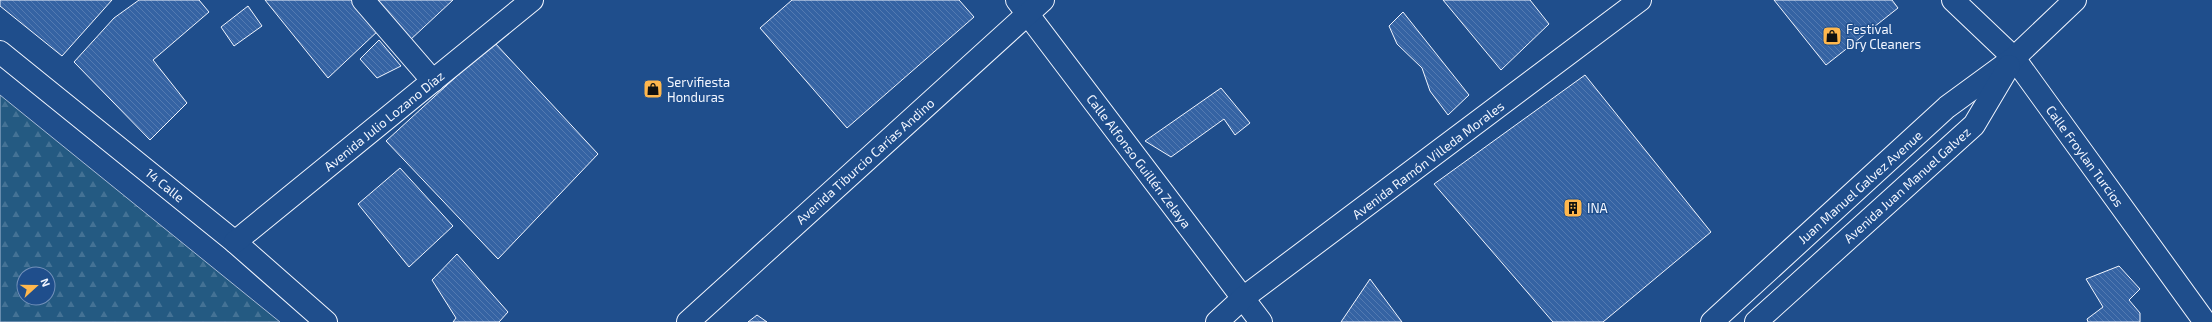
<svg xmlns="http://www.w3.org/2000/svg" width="2212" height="322" font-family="'Exo 2',sans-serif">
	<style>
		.forest { fill: url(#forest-firs); stroke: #a8bbd7; fill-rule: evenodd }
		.building { fill: url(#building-back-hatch); stroke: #f2f6ff }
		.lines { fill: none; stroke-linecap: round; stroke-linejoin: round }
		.minor-casing { stroke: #f2f6ff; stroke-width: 24 }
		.minor { stroke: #1f4e8c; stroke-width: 22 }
		.labels { text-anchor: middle; stroke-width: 3; stroke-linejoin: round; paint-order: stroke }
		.poi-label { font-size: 13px; fill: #f2f6ff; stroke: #1f4e8c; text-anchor: start }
		.street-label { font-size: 13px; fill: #f2f6ff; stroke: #1f4e8c }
	</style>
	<defs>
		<pattern id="forest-firs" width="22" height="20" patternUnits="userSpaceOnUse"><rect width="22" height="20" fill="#245a82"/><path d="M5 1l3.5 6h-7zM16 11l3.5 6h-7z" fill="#447295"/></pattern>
		<pattern id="building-back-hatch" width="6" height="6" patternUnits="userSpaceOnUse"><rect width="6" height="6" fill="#3563a3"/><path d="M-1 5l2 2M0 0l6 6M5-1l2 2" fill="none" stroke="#537ab1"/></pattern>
	</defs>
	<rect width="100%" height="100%" fill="#1f4e8c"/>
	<!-- forest -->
	<path class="forest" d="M0 95 280 322H0ZM24 274H48V298H24Z"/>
	<!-- building -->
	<g class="building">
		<path d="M0 0H112L62 56 0 6Z"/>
		<path d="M139 0H199L209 12 153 60 187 103 150 140 74 62 114 18Z"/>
		<path d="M265 0H354L380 29 328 78Z"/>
		<path d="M373 0H453L409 41Z"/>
		<path d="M792 0H959L974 17 847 128 760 28Z"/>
		<path d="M1443 0H1530L1549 24 1501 70Z"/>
		<path d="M1774 0H1892L1898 8 1826 65Z"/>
		<path d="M248 6 262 26 234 46 221 27Z"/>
		<path d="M1403 12 1469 95 1448 115 1430 91 1422 68 1397 44 1389 26Z"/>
		<path d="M379 40 401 66 377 78 360 59Z"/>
		<path d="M494 42 598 154 498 259 386 141Z"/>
		<path d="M1585 75 1711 232 1603 322H1553L1434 184Z"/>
		<path d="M1221 88 1250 123 1235 135 1224 119 1171 157 1145 141Z"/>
		<path d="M400 168 453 226 409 267 358 204Z"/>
		<path d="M457 254 508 312 499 322H453L456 318 432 280Z"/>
		<path d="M2119 266 2140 289 2129 300 2140 313V322H2088L2087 319 2103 307 2086 279Z"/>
		<path d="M1370 279 1402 322H1341Z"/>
		<path d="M757 315 767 322H748Z"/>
	</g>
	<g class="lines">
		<!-- minor casing -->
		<g class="minor-casing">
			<g id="minor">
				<path d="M363 0 433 81"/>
				<path d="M1017 0 1261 322"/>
				<path d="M1953 0 2014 58 2205 322"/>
				<path d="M0 52 235 242 326 322"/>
				<path d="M235 242 532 0"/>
				<path d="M688 322 1043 0"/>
				<path d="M1217 322 1243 298 1640 0"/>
				<path d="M1712 322 1947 107 2014 58 2075 0"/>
				<path d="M1756 322 1974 125 2009 66"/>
			</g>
		</g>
		<!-- minor -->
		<use href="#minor" class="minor"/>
	</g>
	<!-- icons -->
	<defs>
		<g id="shop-square" transform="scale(1)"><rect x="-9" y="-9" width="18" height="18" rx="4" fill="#ffb74d" stroke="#1f4e8c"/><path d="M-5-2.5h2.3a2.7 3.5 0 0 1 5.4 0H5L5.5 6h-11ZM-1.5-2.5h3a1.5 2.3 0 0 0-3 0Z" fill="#111"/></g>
		<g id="building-square" transform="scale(1)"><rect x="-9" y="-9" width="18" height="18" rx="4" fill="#ffb74d" stroke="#1f4e8c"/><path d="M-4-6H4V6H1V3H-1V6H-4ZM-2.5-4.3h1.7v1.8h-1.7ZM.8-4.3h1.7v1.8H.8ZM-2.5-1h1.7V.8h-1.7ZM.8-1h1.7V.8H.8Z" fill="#111"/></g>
	</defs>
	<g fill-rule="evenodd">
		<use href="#shop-square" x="1832" y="36"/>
		<use href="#shop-square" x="653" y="89"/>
		<use href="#building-square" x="1573" y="208"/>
	</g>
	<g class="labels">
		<!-- poi labels -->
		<g class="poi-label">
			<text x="1846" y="34">Festival<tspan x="1846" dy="15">Dry Cleaners</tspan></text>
			<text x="667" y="87">Servifiesta<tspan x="667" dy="15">Honduras</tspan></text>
			<text x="1587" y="213">INA</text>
		</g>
		<!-- street labels -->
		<g class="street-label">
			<text transform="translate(384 121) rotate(-39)" y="5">Avenida Julio Lozano Díaz</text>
			<text transform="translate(2085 156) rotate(54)" y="5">Calle Froylan Turcios</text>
			<text transform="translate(1428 160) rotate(-37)" y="5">Avenida Ramón Villeda Morales</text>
			<text transform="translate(865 161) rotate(-42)" y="5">Avenida Tiburcio Carías Andino</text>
			<text transform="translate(1139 161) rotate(53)" y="5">Calle Alfonso Guillén Zelaya</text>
			<text transform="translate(165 185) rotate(39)" y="5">14 Calle</text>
			<text transform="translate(1907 185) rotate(-42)" y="5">Avenida Juan Manuel Galvez</text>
			<text transform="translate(1860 187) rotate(-42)" y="5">Juan Manuel Galvez Avenue</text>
		</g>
	</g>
	<!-- north arrow -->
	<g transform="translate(36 286) rotate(69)"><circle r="19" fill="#1f4e8c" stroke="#7391ba"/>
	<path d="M0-3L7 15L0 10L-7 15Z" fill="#ffb74d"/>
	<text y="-6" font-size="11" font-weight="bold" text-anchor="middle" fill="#f2f6ff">N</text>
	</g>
</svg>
